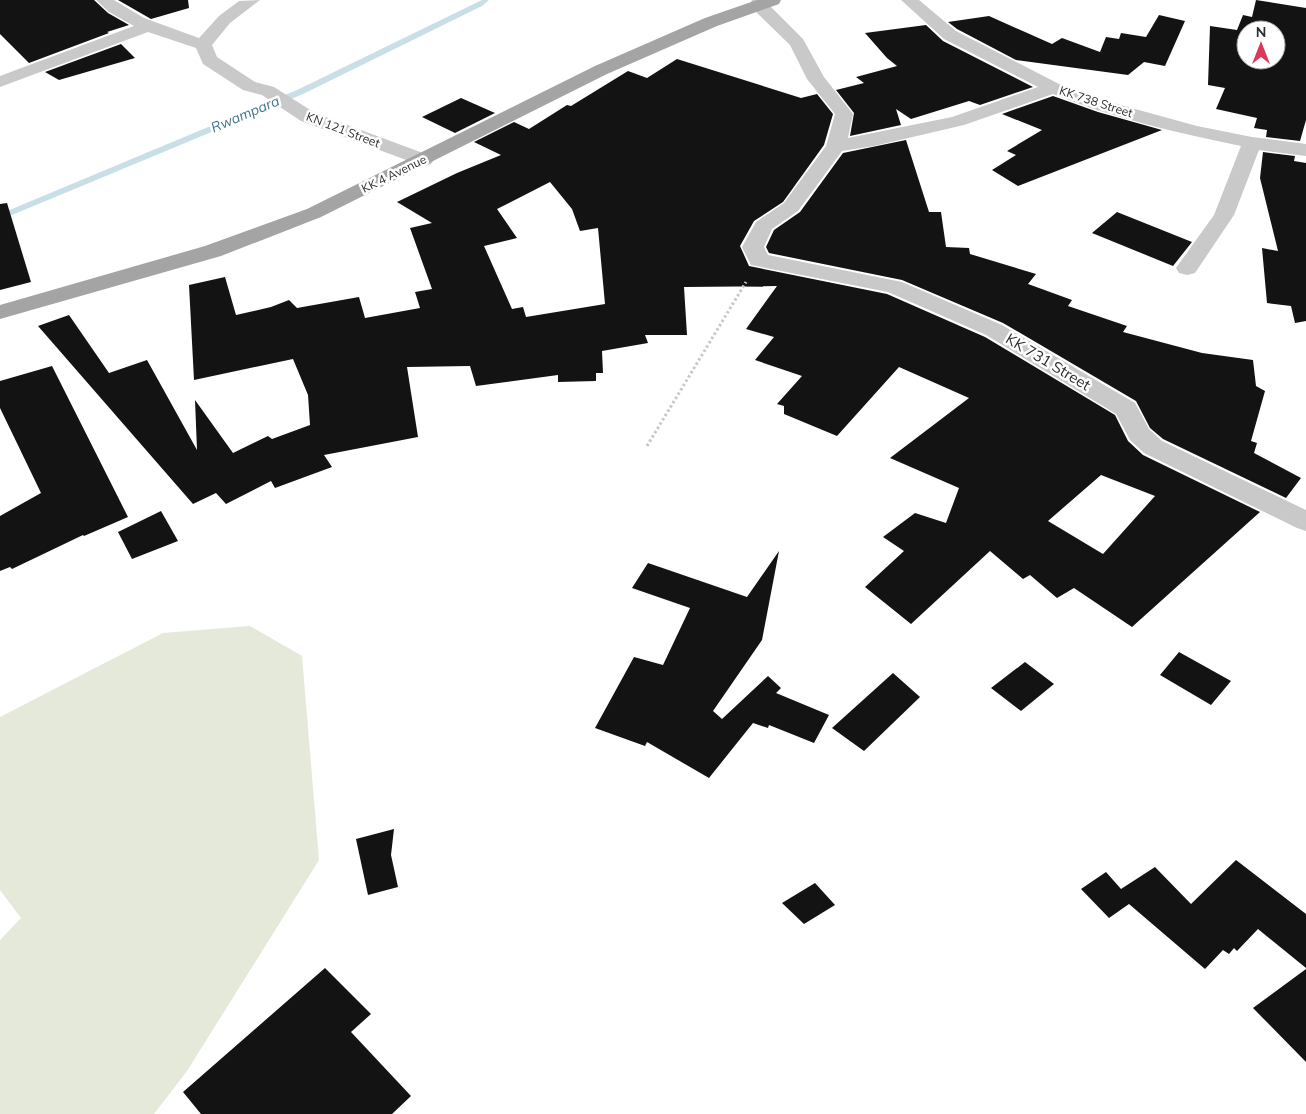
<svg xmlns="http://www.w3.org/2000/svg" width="1306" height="1114" font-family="Mulish,sans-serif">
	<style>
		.green { fill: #e4e9da }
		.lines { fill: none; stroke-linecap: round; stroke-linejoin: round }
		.stream { fill: #c8dfe8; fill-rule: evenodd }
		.building { fill: #131313; fill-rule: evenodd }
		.path { stroke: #c9c9c9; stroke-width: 3; stroke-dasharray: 2.5 2.5; stroke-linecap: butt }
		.minor { fill: #c9c9c9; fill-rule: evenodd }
		.major { fill: #a4a4a4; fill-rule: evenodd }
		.labels { text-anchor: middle; stroke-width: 5; stroke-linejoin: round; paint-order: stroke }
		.far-street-label { font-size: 12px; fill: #2c2c2c; stroke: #fff }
		.far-water-label { font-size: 14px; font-style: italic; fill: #417588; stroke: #fff }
		.street-label { font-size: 15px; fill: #2c2c2c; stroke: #fff }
	</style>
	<rect width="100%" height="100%" fill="#fff"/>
	<!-- green -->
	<path class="green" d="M250 626 302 656 319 860 187 1071 154 1114H0V940L21 918 0 890V717L163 633Z"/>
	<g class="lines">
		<!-- stream -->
		<path class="stream" d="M482 0H489L482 6 303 94 0 220V214L297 90Z"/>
	</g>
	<!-- building -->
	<g class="building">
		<path d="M0 0H94L108 13 129 25 107 32 109 33 29 63 0 34Z"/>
		<path d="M118 0H188L189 8 151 19Z"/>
		<path d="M1256 0 1306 8V120L1300 141 1266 137 1267 130 1254 128 1257 118 1216 109 1225 88 1208 85 1210 26 1237 30 1243 15 1252 17ZM1246 30H1276V60H1246Z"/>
		<path d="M1159 15 1185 21 1165 66 1144 62 1128 75 1016 60 957 29 948 22 989 16 1052 44 1062 38 1100 52 1106 37 1119 39 1121 33 1146 37Z"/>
		<path d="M926 25 943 41 1033 87 980 105 969 101 911 119 896 109 901 125 850 136 854 113 836 90 864 83 856 77 897 66 887 58 865 33Z"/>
		<path d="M121 44 135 58 59 80 45 72Z"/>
		<path d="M677 59 801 98 817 94 833 114 824 145 783 202 754 221 740 246 749 266 887 294 985 337 1115 415 1128 441 1143 455 1260 512 1132 627 1074 588 1057 598 1030 575 1023 579 990 551 911 624 865 587 904 551 883 537 915 513 946 523 959 488 890 458 969 398 899 367 837 436 784 414V406L777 404 802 376 755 360 774 337 746 329 777 286 684 287 687 335H645L648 343 602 351 603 373H596V381L558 382V375L476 386 470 366 407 367 418 437 324 455 332 467 275 488 271 481 226 504 216 493 193 504 38 326 69 315 109 373 147 360 197 450 195 400 233 453 268 436 272 439 310 425 308 395 293 359 194 380 189 285 225 277 236 315 271 307 289 300 297 308 359 297 365 318 420 308 415 292 432 289 410 228 432 223 397 202 457 173 501 155 474 142 514 122 529 129 567 105 571 106 628 71 647 78ZM550 182 572 209 580 231 598 228 605 304 526 317 523 307 512 309 484 246 517 238 497 209ZM1101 475 1155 496 1103 554 1048 521Z"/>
		<path d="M1053 96 1098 112 1162 130 1018 186 992 170 1016 155 1007 151 1042 130 1002 114Z"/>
		<path d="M461 98 495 113 455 133 422 117Z"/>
		<path d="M906 140 929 212H941L946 247 969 248 970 254 1036 274 1028 284 1072 300 1068 306 1127 326 1123 332 1202 353 1253 360 1256 386 1265 391 1251 441 1257 443 1254 453 1301 478 1286 498 1163 439 1150 428 1136 401 1003 323 902 280 769 253 766 247 774 230 800 212 843 153Z"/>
		<path d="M1263 152 1295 156 1294 161 1306 163V321L1295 323 1291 306 1267 303 1262 248 1278 251 1260 178Z"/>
		<path d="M7 203 31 282 0 290V204Z"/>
		<path d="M1117 212 1192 242 1173 266 1092 233Z"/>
		<path d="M52 366 128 517 84 536 83 535 12 569 10 567 0 571V516L41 493 0 408V381Z"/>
		<path d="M161 511 178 541 132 559 118 532Z"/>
		<path d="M779 551 762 640 713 711 722 719 768 676 781 688 776 693 829 715 814 743 769 725 768 728 753 723 709 778 647 742 645 746 595 728 634 657 663 665 690 608 632 588 648 563 747 597Z"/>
		<path d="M1179 652 1231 681 1211 705 1160 675Z"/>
		<path d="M1025 662 1054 684 1021 711 991 688Z"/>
		<path d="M893 673 920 697 864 751 832 728Z"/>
		<path d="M394 829 391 855 398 887 368 895 356 839Z"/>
		<path d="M1236 860 1306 914V968L1258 929 1237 951 1234 948 1229 954 1223 950 1205 969 1129 904 1109 918 1081 889 1106 872 1121 889 1155 867 1191 904Z"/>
		<path d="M815 883 835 905 804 924 782 903Z"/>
		<path d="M325 968 371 1014 351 1032 411 1096 392 1114H201L183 1092Z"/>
		<path d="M1306 969V1062L1253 1008Z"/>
	</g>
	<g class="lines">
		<!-- path -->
		<path class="path" d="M647 446 746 282"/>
		<!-- minor -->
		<g class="minor">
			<path d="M96 0H114L144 18 199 38 219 16 239 1 260 0 230 23 212 45 217 57 255 82 274 87 315 113 431 156 434 160 431 164 424 166 417 164 301 121 262 95 243 90 203 64 196 48 148 32 0 87V76L134 26 109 12Z"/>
			<path d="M752 0H764L803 39 824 77 853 114 848 138 952 117 1038 87 944 39 901 0H919L956 31 1059 84 1095 98 1197 126 1252 137 1306 144V156L1259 150 1234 215 1195 273 1187 275 1179 273 1176 268 1214 215 1241 146C1178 133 1113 118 1053 94L964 125 874 146 842 151 798 211 772 229 764 247 768 255 902 282 1002 325 1135 403 1149 429 1162 441 1306 510V531L1297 528 1144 453 1130 440 1116 414 986 335 888 292 751 265 742 247 756 222 784 203 826 146 835 114 807 79 790 45 752 8 750 4Z"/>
		</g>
		<!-- major -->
		<path class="major" d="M757 0H781L779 4 717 26 607 74 321 217 221 256 0 319V305L205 246 307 209 595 66 705 18Z"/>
	</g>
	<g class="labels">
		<!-- far-street labels -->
		<g class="far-street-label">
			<text transform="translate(1096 102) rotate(18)" y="4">KK 738 Street</text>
			<text transform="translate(343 130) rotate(21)" y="4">KN 121 Street</text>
			<text transform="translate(394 174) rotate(-26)" y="4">KK 4 Avenue</text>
		</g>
		<!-- far-water labels -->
		<g class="far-water-label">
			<text transform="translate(245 114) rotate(-23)" y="5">Rwampara</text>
		</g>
		<!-- street labels -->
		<g class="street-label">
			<text transform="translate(1048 362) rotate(31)" y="5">KK 731 Street</text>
		</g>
	</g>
	<!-- north arrow -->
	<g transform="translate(1261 45)"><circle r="24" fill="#ffffff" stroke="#ababab"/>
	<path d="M0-4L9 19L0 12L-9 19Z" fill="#d83a59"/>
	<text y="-8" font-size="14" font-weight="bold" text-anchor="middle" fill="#2c2c2c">N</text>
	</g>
</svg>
